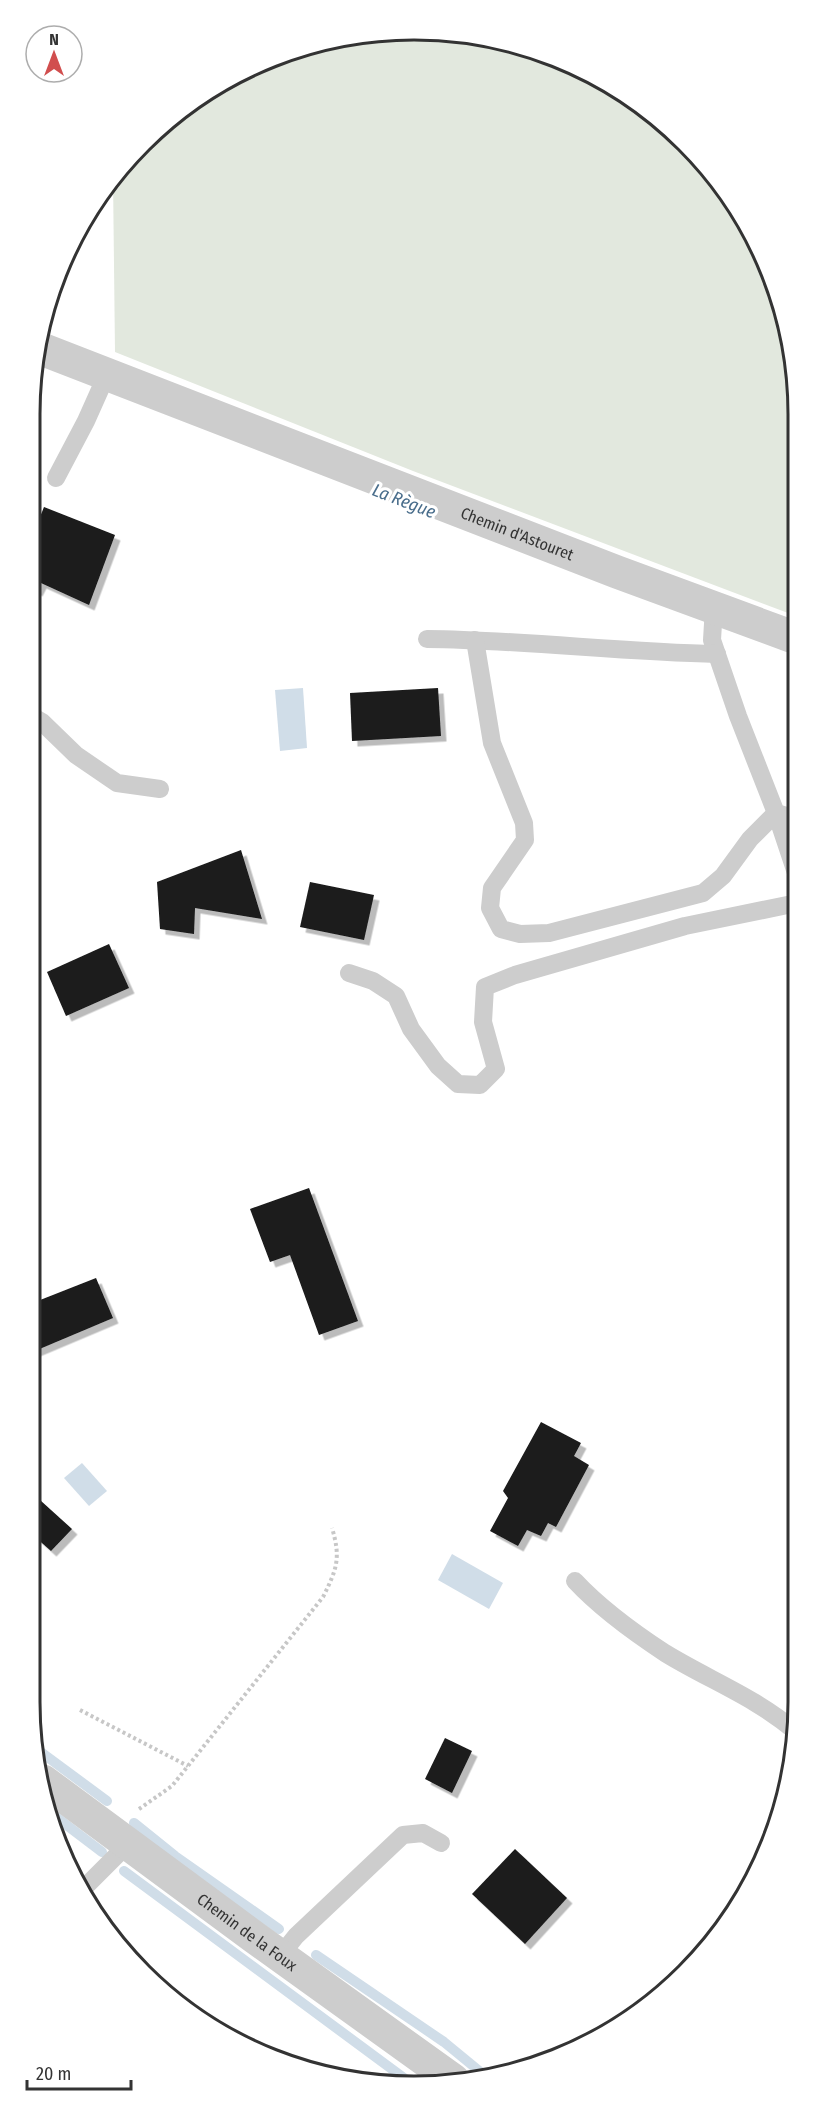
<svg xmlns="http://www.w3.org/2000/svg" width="829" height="2116" font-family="'Fira Sans Condensed',sans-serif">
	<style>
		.green { fill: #e2e8de }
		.water { fill: #d0dde8 }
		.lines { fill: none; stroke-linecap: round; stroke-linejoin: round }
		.stream { stroke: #d0dde8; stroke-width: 10 }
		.building { fill: #1a1a1a; filter: url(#shadow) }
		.path { stroke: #c7c7c7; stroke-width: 4; stroke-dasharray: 3 3; stroke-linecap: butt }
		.lane { stroke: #cdcdcd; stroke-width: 18 }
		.street { stroke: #cdcdcd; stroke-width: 33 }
		.labels { text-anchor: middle; stroke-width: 6; stroke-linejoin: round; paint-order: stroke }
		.street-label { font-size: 16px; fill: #333; stroke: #fff }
		.water-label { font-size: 18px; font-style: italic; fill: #4a6e8c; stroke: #fff }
		.rim { fill: none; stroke: #333; stroke-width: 3 }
	</style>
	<defs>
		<filter id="shadow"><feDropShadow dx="5.5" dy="5.5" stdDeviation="0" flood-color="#0004"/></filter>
	</defs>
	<rect width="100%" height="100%" fill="#fff"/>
	<!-- green -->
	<path class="green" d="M365 33 514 43 628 95 703 161 759 245 796 364V616L413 471 115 352 113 177 223 81Z"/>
	<!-- water -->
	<g class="water">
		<path d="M303 688 307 748 280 751 275 690Z"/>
		<path d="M82 1463 107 1491 89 1506 64 1478Z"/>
		<path d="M452 1554 503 1583 489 1609 438 1580Z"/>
	</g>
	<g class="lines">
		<!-- stream -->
		<g class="stream">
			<path d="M38 1750 107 1801"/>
			<path d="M48 1811 102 1852"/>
			<path d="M134 1823 175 1856 279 1929"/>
			<path d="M124 1871 408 2081"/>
			<path d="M316 1955 444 2042 489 2079"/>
		</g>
	</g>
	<!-- building -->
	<g class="building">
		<path d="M44 507 115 535 89 605 41 583 37 591 30 587V532H34Z"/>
		<path d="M438 688 441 736 352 741 350 693Z"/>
		<path d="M241 850 262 919 195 908 194 934 160 929 157 882Z"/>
		<path d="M310 882 374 895 364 940 300 927Z"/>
		<path d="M109 944 129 988 66 1016 47 972Z"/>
		<path d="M309 1188 358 1321 319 1335 290 1255 270 1262 250 1209Z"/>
		<path d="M96 1278 113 1318 30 1353V1304Z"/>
		<path d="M541 1422 581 1443 574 1456 589 1465 556 1527 548 1523 541 1536 527 1530 518 1546 490 1531 508 1498 503 1491Z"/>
		<path d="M30 1491 72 1529 51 1551 33 1535 30 1539Z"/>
		<path d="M445 1738 472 1751 452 1793 425 1779Z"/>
		<path d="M515 1849 567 1898 525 1944 472 1894Z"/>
	</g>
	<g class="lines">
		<!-- path -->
		<g class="path">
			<path d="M80 1710 188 1766"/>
			<path d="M139 1809 172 1786 323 1597C337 1569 341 1558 332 1528"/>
		</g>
		<!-- lane -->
		<g class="lane">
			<path d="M56 478 86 421 107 374"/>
			<path d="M714 607 712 640 738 716 776 813 797 819"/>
			<path d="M427 639C524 640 620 652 717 654"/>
			<path d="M475 640 492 743 524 823 525 840 492 888 490 908 501 929 520 934 549 933 703 893 723 876 750 839 776 813 797 876"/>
			<path d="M30 715 42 722 76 755 117 783 160 789"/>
			<path d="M349 973 373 981 396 996 411 1029 438 1066 458 1084 480 1085 496 1069 483 1022 485 987 515 975 685 926 797 903"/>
			<path d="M575 1581C601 1609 633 1632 665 1653 709 1680 755 1697 795 1731"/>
			<path d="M86 1886 128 1844"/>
			<path d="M280 1956 296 1936 403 1835 423 1833 441 1843"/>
		</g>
		<!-- street -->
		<g class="street">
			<path id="s1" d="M39 348 617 572 796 638"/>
			<path id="s2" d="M43 1781 254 1937 453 2080"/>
		</g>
	</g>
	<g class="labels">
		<!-- street labels -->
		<g class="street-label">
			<text dy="6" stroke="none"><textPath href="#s1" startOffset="513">Chemin d'Astouret</textPath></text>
			<text dy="6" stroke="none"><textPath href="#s2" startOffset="254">Chemin de la Foux</textPath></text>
		</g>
		<!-- water labels -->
		<g class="water-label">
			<text transform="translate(404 501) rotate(21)" y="6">La Règue</text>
		</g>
	</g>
	<!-- crop -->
	<path d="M0 0H829V2116H0ZM414 40H414A374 374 0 0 1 788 414V1702A374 374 0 0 1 414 2076H414A374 374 0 0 1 40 1702V414A374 374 0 0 1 414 40Z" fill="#fff" fill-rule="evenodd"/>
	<path class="rim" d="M414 40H414A374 374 0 0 1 788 414V1702A374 374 0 0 1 414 2076H414A374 374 0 0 1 40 1702V414A374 374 0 0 1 414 40Z"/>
	<!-- north arrow -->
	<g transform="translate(54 54)"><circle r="28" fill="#ffffff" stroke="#adadad" stroke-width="1.5"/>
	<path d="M0-4.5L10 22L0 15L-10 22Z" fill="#d14e4e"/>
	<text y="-9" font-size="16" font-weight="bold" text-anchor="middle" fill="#333333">N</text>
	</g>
	<!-- scale -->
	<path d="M27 2080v9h104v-9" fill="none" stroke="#333333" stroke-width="3"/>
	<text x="36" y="2080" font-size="18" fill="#333333" stroke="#ffffff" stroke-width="4.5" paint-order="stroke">20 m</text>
</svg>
